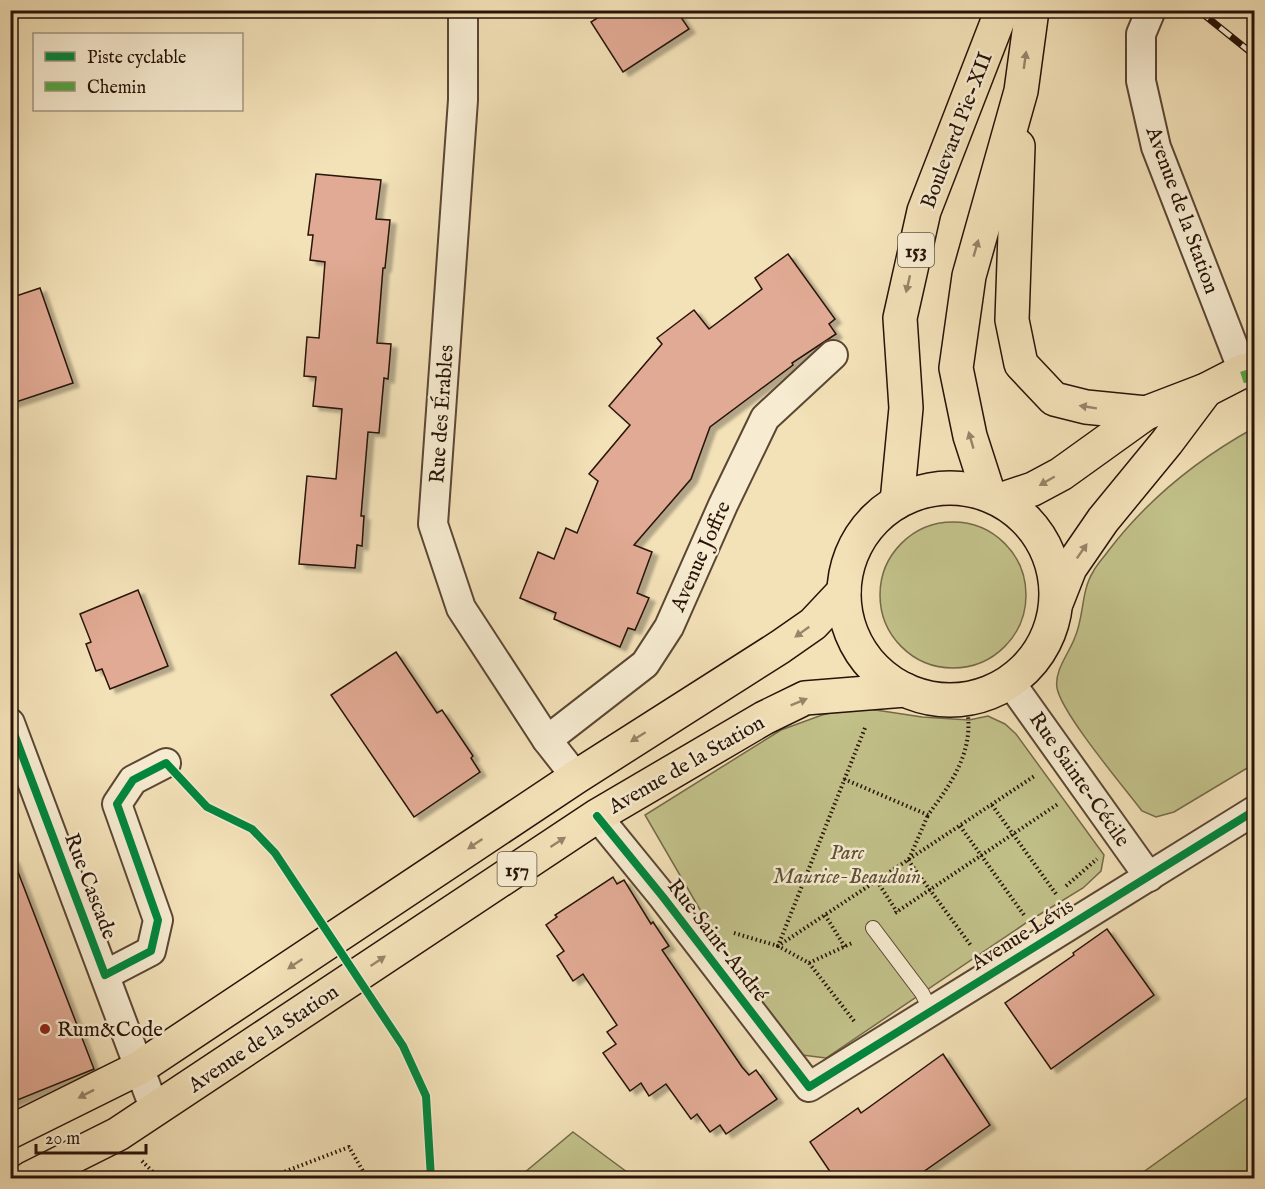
<svg xmlns="http://www.w3.org/2000/svg" width="1265" height="1189" font-family="'IM FELL English',serif">
	<style>
		.green { fill: #c2c18a; stroke: #756a49; stroke-width: 1.5 }
		.building { fill: #e1aa94; stroke: #281308; stroke-width: 1.5; filter: url(#shadow) }
		.lines { fill: none; stroke-linecap: round; stroke-linejoin: round }
		.lane-casing { stroke: #5b4634; stroke-width: 16 }
		.street-casing { stroke: #5b4634; stroke-width: 32 }
		.primary-casing { stroke: #281308; stroke-width: 36 }
		.path { stroke: #281308; stroke-width: 4; stroke-dasharray: 1.5 3; stroke-linecap: butt }
		.lane { stroke: #f7ecd1; stroke-width: 14 }
		.street { stroke: #f7ecd1; stroke-width: 28 }
		.primary { stroke: #f3e1b8; stroke-width: 33 }
		.rail-casing { stroke: #281308; stroke-width: 7 }
		.rail { stroke: #f7ecd1; stroke-width: 4.5; stroke-dasharray: 14; stroke-linecap: butt }
		.quiet { stroke: #53a841; stroke-width: 6; stroke-dasharray: 12 6; stroke-linecap: butt }
		.cycleway-casing { stroke: #f7ecd1; stroke-width: 11 }
		.cycleway { stroke: #00873e; stroke-width: 8 }
		.oneway { fill: #988469 }
		.poi-dot { fill: #8f2418; stroke: #f7ecd1; stroke-width: 2 }
		.labels { text-anchor: middle; stroke-width: 5; stroke-linejoin: round; paint-order: stroke }
		.shield { fill: #f7ecd1; stroke: #665444; stroke-width: 1.5 }
		.shield-label { font-size: 20px; font-weight: bold; fill: #281308 }
		.street-label { font-size: 21px; fill: #281308; stroke: #f7ecd1 }
		.park-label { font-size: 21px; font-style: italic; fill: #5e5036; stroke: #f7ecd1 }
		.poi-label { font-size: 21px; fill: #281308; stroke: #f7ecd1; text-anchor: start }
	</style>
	<defs>
		<filter id="shadow"><feDropShadow dx="6" dy="4" stdDeviation="1.5" flood-color="#0004"/></filter>
	</defs>
	<rect width="100%" height="100%" fill="#f3e1b8"/>
	<filter id="stains"><feTurbulence type="fractalNoise" baseFrequency=".00333" numOctaves="4"/><feColorMatrix values="0 0 0 0 .2 0 0 0 0 .09 0 0 0 0 .02 0 0 0 .5 -.17"/></filter>
	<radialGradient id="worn" r=".72"><stop offset=".6" stop-color="#630" stop-opacity="0"/><stop offset="1" stop-color="#630" stop-opacity=".3"/></radialGradient>
	<!-- green -->
	<g class="green">
		<path d="M1254 428V764L1174 812 1156 817 1142 811C1123 786 1062 714 1057 688 1054 670 1070 652 1075 637 1084 617 1081 591 1093 572 1097 564 1104 557 1109 550 1148 499 1198 459 1254 428Z"/>
		<circle cx="953" cy="595" r="73"/>
		<path d="M856 707 922 717 969 720 988 716 1005 724 1016 734 1104 855 1101 871 1083 888 1029 921 826 1058 802 1055 781 1033 710 927 645 815 781 730 822 715Z"/>
		<path d="M1254 1093V1178H1135Z"/>
		<path d="M573 1132 635 1178H518Z"/>
	</g>
	<!-- building -->
	<g class="building">
		<path d="M610 10H676L689 29 623 72 591 22Z"/>
		<path d="M316 174 381 180 376 219 390 220 385 268H383L377 343 391 344 388 379 384 378 379 433 368 432 361 516H364L362 546 357 545 355 568 299 564 307 476 336 479 342 409 313 406 316 377 304 376 307 337 319 338 325 262 310 260 313 235H308Z"/>
		<path d="M788 254 835 319 829 324 836 334 792 363 793 365 710 427 691 479 634 545 652 552 637 593 649 598 635 630 628 628 620 647 554 619 556 613 520 598 538 552 554 559 566 528 577 533 598 481 589 474 630 425 609 406 662 344 657 338 694 310 709 329 762 289 755 278Z"/>
		<path d="M40 288 73 383 10 404V298Z"/>
		<path d="M138 590 168 666 110 689 102 669 96 671 86 644 91 642 80 614Z"/>
		<path d="M396 652 437 713 442 710 473 756 471 758 480 772 414 817 331 695Z"/>
		<path d="M13 859 94 1069 10 1103V860Z"/>
		<path d="M613 877 617 884 624 880 651 924 653 922 669 946 662 950 742 1067 749 1075 756 1070 777 1099 726 1134 720 1125 710 1132 697 1114 691 1119 666 1084 649 1096 641 1083 630 1091 603 1053 616 1044 607 1032 617 1025 583 974 573 981 557 956 564 951 546 925 557 917 555 915Z"/>
		<path d="M1107 929 1154 995 1051 1069 1005 1003 1074 955 1073 953Z"/>
		<path d="M943 1054 990 1125 913 1179H835L810 1142 858 1108 861 1113Z"/>
	</g>
	<g class="lines">
		<!-- lane casing -->
		<g class="lane-casing">
			<path id="lane" d="M873 928 922 993 931 1011"/>
		</g>
		<!-- street casing -->
		<g class="street-casing">
			<g id="street">
				<path d="M463 10V100L433 524 461 608 547 740 576 777"/>
				<path d="M1151 10 1141 34V81L1156 147 1243 371"/>
				<path d="M1010 682 1149 877"/>
				<path d="M10 723 155 1110"/>
				<path d="M547 740 645 664 669 627 723 505 765 418 833 355"/>
				<path d="M597 816 663 897 809 1087 1254 811"/>
				<path d="M105 975 151 951 158 920 117 804 133 780 166 763"/>
			</g>
		</g>
		<!-- primary casing -->
		<g class="primary-casing">
			<g id="primary">
				<path d="M1018 146 1012 320 1021 364 1054 399 1086 407 1146 413"/>
				<circle cx="950" cy="594" r="106"/>
				<path d="M989 495 970 436 956 368 969 276 1021 91 1032 10"/>
				<path d="M1000 500 1033 489 1061 474 1146 413 1206 390 1243 371 1254 369"/>
				<path d="M897 502 906 408 900 318 924 211 1002 10"/>
				<path d="M1057 601 1070 568 1103 520 1167 442 1206 390"/>
				<path d="M10 1132 139 1068 576 777 780 647 813 624 844 591"/>
				<path d="M30 1178 118 1134 597 816 764 718 805 698 905 690"/>
			</g>
		</g>
		<!-- path -->
		<g class="path">
			<path d="M844 779 928 815C950 785 972 755 968 716"/>
			<path d="M992 805 1056 894"/>
			<path d="M960 826 1024 915"/>
			<path d="M909 859 928 815"/>
			<path d="M908 860 972 947"/>
			<path d="M877 881 897 912"/>
			<path d="M1066 886 1097 859"/>
			<path d="M895 913 1058 804"/>
			<path d="M825 915 845 947"/>
			<path d="M734 933 778 946 865 728"/>
			<path d="M809 963 852 943"/>
			<path d="M854 1021 809 963 778 946 1036 775"/>
			<path d="M142 1161 159 1178"/>
			<path d="M268 1178 349 1147 367 1178"/>
		</g>
		<!-- lane -->
		<use href="#lane" class="lane"/>
		<!-- street -->
		<use href="#street" class="street"/>
		<!-- primary -->
		<use href="#primary" class="primary"/>
		<!-- rail casing -->
		<g class="rail-casing">
			<path id="rail" d="M1198 10 1254 55"/>
		</g>
		<!-- rail -->
		<use href="#rail" class="rail"/>
		<!-- quiet -->
		<path class="quiet" d="M1243 371 1254 405"/>
		<!-- cycleway casing -->
		<g class="cycleway-casing">
			<g id="cycleway">
				<path d="M10 723 105 975 151 951 158 920 117 804 133 780 166 763 207 807 252 829 275 853 403 1046 426 1096 431 1178"/>
				<path d="M597 816 663 897 809 1087 1254 811"/>
			</g>
		</g>
		<!-- cycleway -->
		<use href="#cycleway" class="cycleway"/>
	</g>
	<!-- one-way arrows -->
	<defs><path id="oneway-solid" d="M-6-.8H1V-3.2L6.5 0L1 3.2V.8H-6Z" transform="scale(1.5)"/></defs>
	<g class="oneway">
		<use href="#oneway-solid" transform="translate(1025 60) rotate(-82)"/>
		<use href="#oneway-solid" transform="translate(976 248) rotate(-74)"/>
		<use href="#oneway-solid" transform="translate(908 284) rotate(103)"/>
		<use href="#oneway-solid" transform="translate(1088 407) rotate(-171)"/>
		<use href="#oneway-solid" transform="translate(971 440) rotate(-106)"/>
		<use href="#oneway-solid" transform="translate(1047 481) rotate(150)"/>
		<use href="#oneway-solid" transform="translate(1082 551) rotate(-55)"/>
		<use href="#oneway-solid" transform="translate(802 632) rotate(144)"/>
		<use href="#oneway-solid" transform="translate(799 702) rotate(-22)"/>
		<use href="#oneway-solid" transform="translate(638 737) rotate(148)"/>
		<use href="#oneway-solid" transform="translate(558 842) rotate(-33)"/>
		<use href="#oneway-solid" transform="translate(475 844) rotate(146)"/>
		<use href="#oneway-solid" transform="translate(378 961) rotate(-34)"/>
		<use href="#oneway-solid" transform="translate(295 964) rotate(146)"/>
		<use href="#oneway-solid" transform="translate(86 1094) rotate(153)"/>
	</g>
	<!-- markers -->
	<circle class="poi-dot" cx="45" cy="1029" r="6"/>
	<g class="labels">
		<!-- shield labels -->
		<g class="shield">
			<rect x="898" y="233" width="36" height="34" rx="4.5"/>
			<rect x="497.5" y="852" width="39" height="34" rx="4.5"/>
		</g>
		<g class="shield-label">
			<text x="916" y="257">153</text>
			<text x="517" y="876">157</text>
		</g>
		<!-- street labels -->
		<g class="street-label">
			<text transform="translate(956 130) rotate(-69)" y="7">Boulevard Pie-XII</text>
			<text transform="translate(1183 210) rotate(70)" y="7">Avenue de la Station</text>
			<text transform="translate(441 414) rotate(-86)" y="7">Rue des Érables</text>
			<text transform="translate(700 556) rotate(-66)" y="7">Avenue Joffre</text>
			<text transform="translate(686 764) rotate(-30)" y="7">Avenue de la Station</text>
			<text transform="translate(1080 779) rotate(55)" y="7">Rue Sainte-Cécile</text>
			<text transform="translate(91 886) rotate(69)" y="7">Rue Cascade</text>
			<text transform="translate(1022 934) rotate(-32)" y="7">Avenue Lévis</text>
			<text transform="translate(718 940) rotate(52)" y="7">Rue Saint-André</text>
			<text transform="translate(263 1038) rotate(-34)" y="7">Avenue de la Station</text>
		</g>
		<!-- park labels -->
		<g class="park-label">
			<text x="847" y="859">Parc<tspan x="847" dy="24">Maurice-Beaudoin</tspan></text>
		</g>
		<!-- poi labels -->
		<g class="poi-label">
			<text x="57" y="1036">Rum&amp;Code</text>
		</g>
	</g>
	<!-- margin -->
	<rect width="1265" height="1189" fill="none" stroke="#f3e1b8" stroke-width="36"/>
	<rect x="12" y="12" width="1241" height="1165" fill="none" stroke="#281308" stroke-width="3"/>
	<rect x="18" y="18" width="1229" height="1153" fill="none" stroke="#281308" stroke-width="1.5"/>
	<!-- legend -->
	<rect x="33" y="33" width="210" height="78" fill="#f7ecd1" stroke="#a49581" stroke-width="1.5"/>
	<rect x="45" y="52" width="30" height="9" fill="#00873e" stroke="#a49581" stroke-width="1.5"/>
	<text x="87" y="63" font-size="18" fill="#281308">Piste cyclable</text>
	<rect x="45" y="82" width="30" height="9" fill="#53a841" stroke="#a49581" stroke-width="1.5"/>
	<text x="87" y="93" font-size="18" fill="#281308">Chemin</text>
	<!-- scale -->
	<path d="M36 1144v9h110v-9" fill="none" stroke="#281308" stroke-width="3"/>
	<text x="45" y="1144" font-size="18" fill="#281308" stroke="#f7ecd1" stroke-width="4.5" paint-order="stroke">20 m</text>
	<rect width="100%" height="100%" filter="url(#stains)"/>
	<rect width="100%" height="100%" fill="url(#worn)"/>
</svg>
